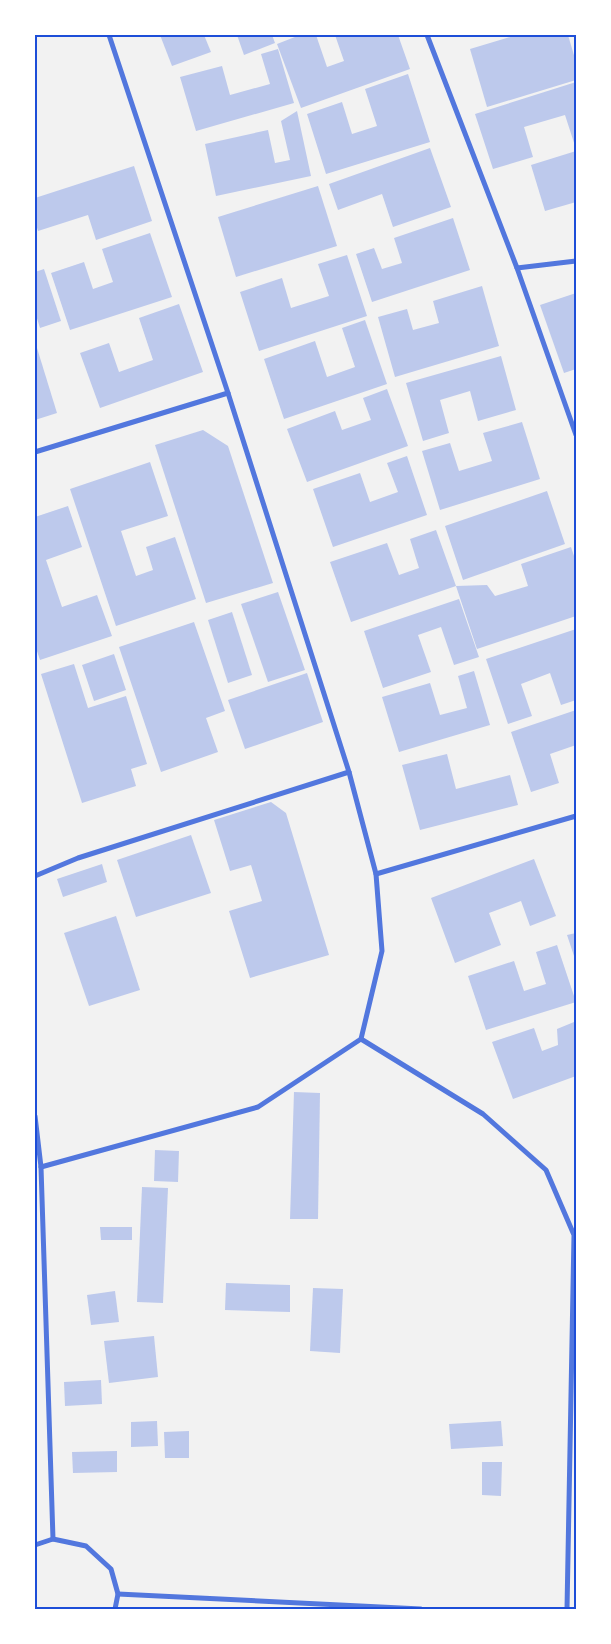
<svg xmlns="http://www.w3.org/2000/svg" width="611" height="1644" font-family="'IBM Plex Sans',sans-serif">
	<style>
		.building { fill: #bdc9ec }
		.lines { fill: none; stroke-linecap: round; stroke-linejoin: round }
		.minor { stroke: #5277de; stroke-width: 5 }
		.neatline { fill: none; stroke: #1d4ed8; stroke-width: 2 }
	</style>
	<rect width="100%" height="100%" fill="#f2f2f2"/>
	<!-- building -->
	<g class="building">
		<path d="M160 35H204L211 52 172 66Z"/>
		<path d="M237 35H272L275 43 244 55Z"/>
		<path d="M300 35H316L327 67 344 61 335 35H398L410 69 301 108 277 44Z"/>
		<path d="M517 35H568L576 62V80L487 107 470 49Z"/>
		<path d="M278 49 294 103 196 131 180 77 222 66 230 95 270 84 261 54Z"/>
		<path d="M408 74 430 142 326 174 307 114 342 102 352 134 377 126 365 89Z"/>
		<path d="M576 82V149L565 115 524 127 533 157 493 169 475 114Z"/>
		<path d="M297 111 311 176 216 196 205 144 268 130 275 163 290 160 281 121Z"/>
		<path d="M430 148 451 207 393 227 382 194 338 210 329 184Z"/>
		<path d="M576 151V202L545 211 531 165Z"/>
		<path d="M134 166 152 221 96 240 88 215 38 231 35 221V198Z"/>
		<path d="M318 186 337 246 236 277 218 217Z"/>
		<path d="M453 218 470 270 372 302 356 254 374 248 382 269 402 263 394 238Z"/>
		<path d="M150 233 172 297 70 330 51 273 84 262 93 289 113 282 102 249Z"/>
		<path d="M347 255 367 316 259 351 240 292 282 278 291 308 329 296 318 264Z"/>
		<path d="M44 269 61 321 40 328 35 312V272Z"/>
		<path d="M482 286 499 346 395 377 378 317 407 309 413 330 439 323 433 301Z"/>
		<path d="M576 293V369L564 373 540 305Z"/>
		<path d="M179 304 203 372 100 408 80 353 109 343 119 372 153 360 139 318Z"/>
		<path d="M365 320 387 384 284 419 264 359 315 341 327 377 355 367 342 328Z"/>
		<path d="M37 348 57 413 35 420V349Z"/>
		<path d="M501 356 516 410 478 421 470 391 440 400 449 433 423 441 406 383Z"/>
		<path d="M387 389 408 446 307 482 287 429 335 411 342 430 371 420 363 398Z"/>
		<path d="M522 422 540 479 440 510 422 451 450 443 459 471 492 461 483 433Z"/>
		<path d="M203 430 228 446 273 583 206 603 155 445Z"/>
		<path d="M407 456 427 515 333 547 313 489 360 473 370 502 398 492 387 463Z"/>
		<path d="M150 462 168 516 121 531 136 576 153 570 146 547 175 537 196 599 116 626 70 489Z"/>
		<path d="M547 491 565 544 463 580 445 526Z"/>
		<path d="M68 506 82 547 46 560 62 607 97 595 112 636 40 660 35 645V517Z"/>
		<path d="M436 530 456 586 351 622 330 562 387 543 399 575 419 568 410 539Z"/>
		<path d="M571 547 576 562V616L477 649 456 586 487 585 495 596 528 586 521 564Z"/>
		<path d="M278 592 305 670 268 682 241 604Z"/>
		<path d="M459 599 479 657 454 665 441 627 418 635 431 672 383 688 364 631Z"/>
		<path d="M232 612 252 675 228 683 208 620Z"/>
		<path d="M194 622 225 711 206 718 218 752 161 772 119 647Z"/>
		<path d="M576 629V700L561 705 550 673 521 684 532 716 508 724 486 659Z"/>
		<path d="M114 654 126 690 94 701 82 665Z"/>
		<path d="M74 664 88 708 126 696 147 764 131 769 136 786 82 803 41 674Z"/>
		<path d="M474 671 490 725 399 752 382 697 430 683 440 715 467 708 458 676Z"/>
		<path d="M307 673 323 722 245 749 228 700Z"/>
		<path d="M576 710V745L550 754 559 783 531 792 511 732Z"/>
		<path d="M447 754 456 789 510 775 518 805 420 830 402 765Z"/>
		<path d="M271 802 286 813 329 955 250 978 229 911 262 901 251 865 230 871 214 820Z"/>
		<path d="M191 835 211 893 136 917 117 860Z"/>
		<path d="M534 859 556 916 530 926 521 901 489 913 501 945 455 963 431 898Z"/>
		<path d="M102 864 107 882 63 897 57 879Z"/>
		<path d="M116 916 140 990 89 1006 64 933Z"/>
		<path d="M576 933V962L567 935Z"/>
		<path d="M557 945 576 1002 486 1030 468 976 514 961 524 991 546 984 536 952Z"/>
		<path d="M574 1022 576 1027V1076L513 1099 492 1042 534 1028 542 1051 558 1045 557 1029Z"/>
		<path d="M294 1092 320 1093 318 1219H290Z"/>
		<path d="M155 1150 179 1151 178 1182 154 1181Z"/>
		<path d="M142 1187 168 1188 163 1303 137 1302Z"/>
		<path d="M100 1227H132V1240H101Z"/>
		<path d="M226 1283 290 1285V1312L225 1310Z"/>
		<path d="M313 1288 343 1289 340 1353 310 1351Z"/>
		<path d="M115 1291 119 1322 91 1325 87 1295Z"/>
		<path d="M154 1336 158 1377 109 1383 104 1341Z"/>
		<path d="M101 1380 102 1404 65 1406 64 1382Z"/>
		<path d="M157 1421 158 1446 131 1447V1422Z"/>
		<path d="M501 1421 503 1446 451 1449 449 1424Z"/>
		<path d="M189 1431V1458H165L164 1432Z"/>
		<path d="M117 1451V1472L73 1473 72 1452Z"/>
		<path d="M482 1462H502L501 1496 482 1495Z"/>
	</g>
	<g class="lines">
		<!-- minor -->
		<g class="minor">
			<path d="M427 35 517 268 576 435"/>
			<path d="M517 268 576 261"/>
			<path d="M35 452 228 393"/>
			<path d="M376 874 576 816"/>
			<path d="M35 876 78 858 349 772"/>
			<path d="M361 1039 483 1114 546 1170 574 1235 567 1609"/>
			<path d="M35 1116 41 1167 53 1539"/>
			<path d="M41 1167 258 1107 361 1039 382 951 376 874 349 772 228 393 109 35"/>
			<path d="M35 1545 53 1539 86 1546 111 1569 118 1594 115 1609"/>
			<path d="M118 1594 421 1609"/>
		</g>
	</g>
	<!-- border -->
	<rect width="611" height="1644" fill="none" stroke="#ffffff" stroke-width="72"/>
	<rect x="36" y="36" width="539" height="1572" class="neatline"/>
</svg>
